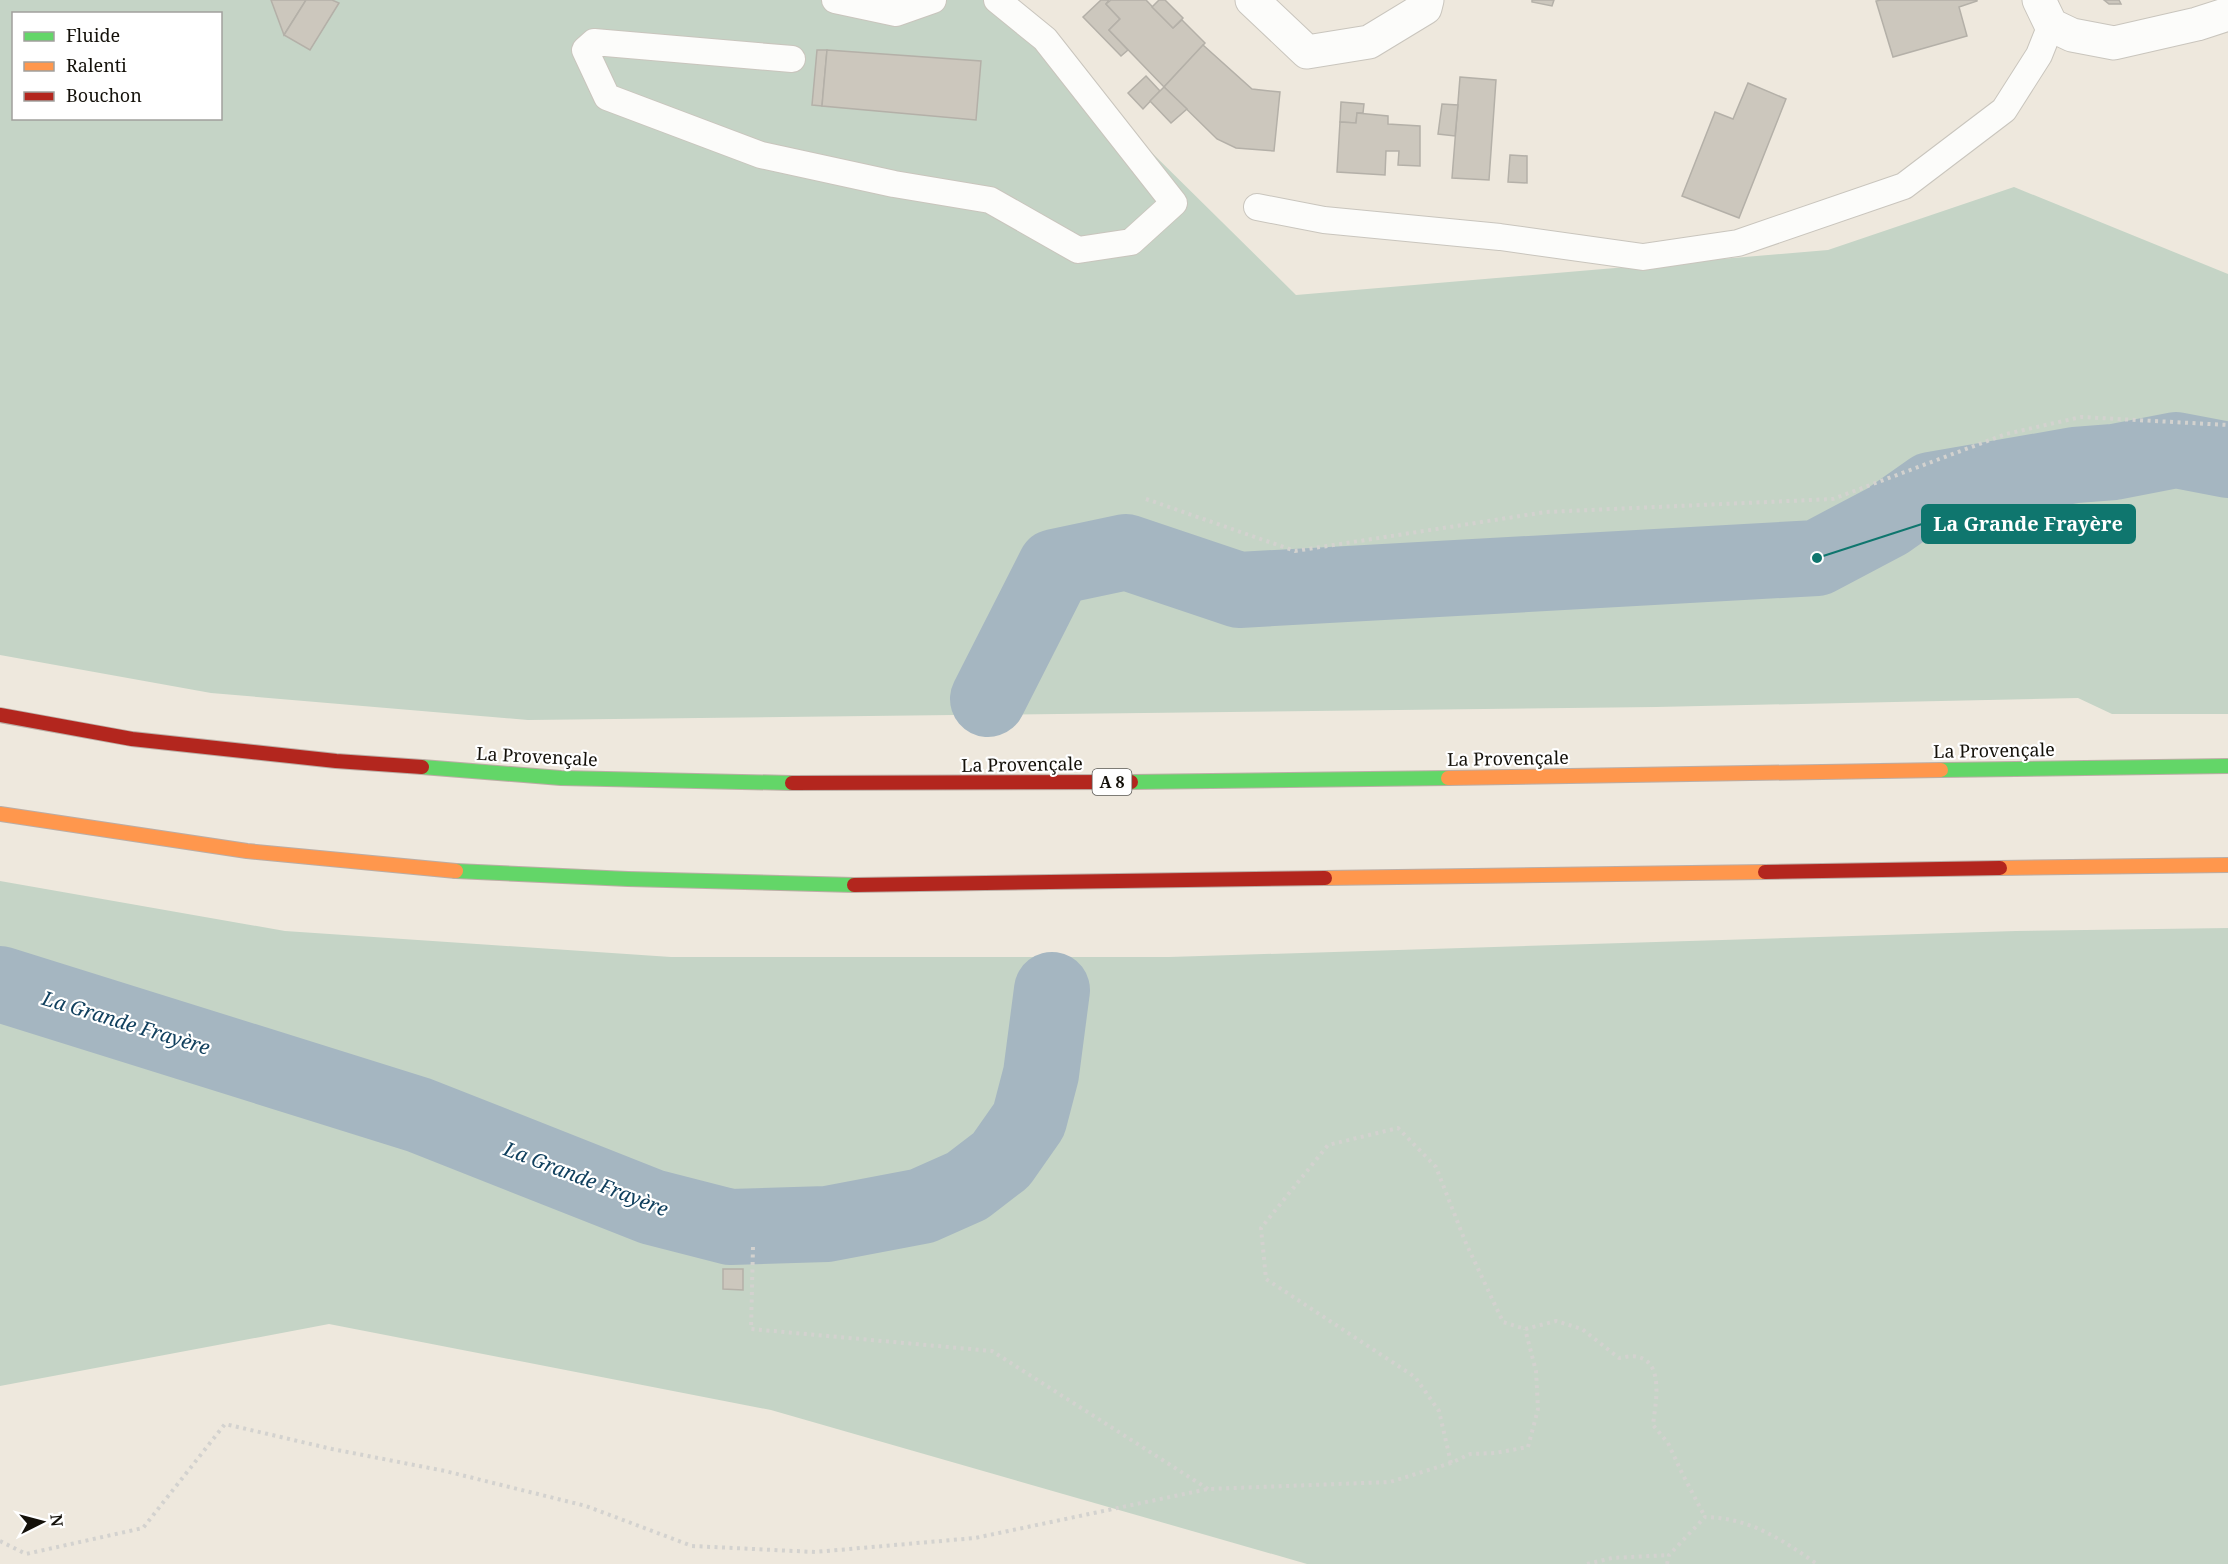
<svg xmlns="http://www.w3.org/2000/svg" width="2228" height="1564" font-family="'Noto Serif',serif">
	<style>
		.forest { fill: #c5d4c6; fill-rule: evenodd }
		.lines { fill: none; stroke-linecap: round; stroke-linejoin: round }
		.river { stroke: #a5b6c1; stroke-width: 76 }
		.building { fill: #ccc7bd; stroke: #b4b0a8; stroke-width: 1.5 }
		.lane-casing { stroke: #c9c5bd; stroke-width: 28 }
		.street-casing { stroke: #c9c5bd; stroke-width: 35 }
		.fast-casing { stroke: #bbada5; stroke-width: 16 }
		.slow-casing { stroke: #bbada5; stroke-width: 16 }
		.jam-casing { stroke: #bbada5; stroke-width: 16 }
		.path { stroke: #d3d2cf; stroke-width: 4; stroke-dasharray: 3 4.5; stroke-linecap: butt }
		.lane { stroke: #fcfcfa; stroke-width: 26 }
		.street { stroke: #fcfcfa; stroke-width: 33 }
		.fast { stroke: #63d668; stroke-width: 14 }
		.slow { stroke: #ff974d; stroke-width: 14 }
		.jam { stroke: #b3261e; stroke-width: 14 }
		.labels { text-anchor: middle; stroke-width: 4.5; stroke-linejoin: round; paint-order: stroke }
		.shield { fill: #fff; stroke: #5a5854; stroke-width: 1.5 }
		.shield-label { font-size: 16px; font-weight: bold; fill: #14110a }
		.street-label { font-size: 18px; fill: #14110a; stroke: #fff }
		.water-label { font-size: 20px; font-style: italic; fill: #11405e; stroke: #fff }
		.leader { fill: none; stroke: #0f766e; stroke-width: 2 }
		.callout-dot { fill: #0f766e; stroke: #fff; stroke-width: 2 }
		.callout { fill: #0f766e; stroke: #0f766e; stroke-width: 2 }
		.callout-label { font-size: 20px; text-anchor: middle; font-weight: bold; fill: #fff }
	</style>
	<rect width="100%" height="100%" fill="#eee8dd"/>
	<!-- forest -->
	<g class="forest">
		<path d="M0 0H997L1296 295 1828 250 2014 187 2228 274V714H2112L2078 698 1656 707 528 720 211 693 0 655ZM14 14H220V118H14Z"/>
		<path d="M0 881 285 931 671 957H1169L2016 931 2228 928V1564H1307L771 1410 329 1324 0 1386Z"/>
	</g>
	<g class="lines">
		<!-- river -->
		<g class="river">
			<path d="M988 699 1055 567 1126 552 1239 590 1817 558 1887 521 1931 490 2075 465 2114 462 2176 450 2228 460"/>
			<path d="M0 984 419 1115 652 1207 730 1227 827 1224 922 1206 967 1186 1001 1160 1029 1120 1041 1074 1052 990"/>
		</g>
	</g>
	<!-- building -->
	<g class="building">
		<path d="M271 0H306L284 35Z"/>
		<path d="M306 0H332L339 3 310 50 284 35Z"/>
		<path d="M1101 0H1109L1106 4 1120 19 1109 30 1128 50 1121 56 1083 17Z"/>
		<path d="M1146 0 1173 28 1182 20 1205 43 1164 87 1109 30 1120 19 1106 4 1111 0Z"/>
		<path d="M1159 0H1165L1183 18 1173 28 1152 7Z"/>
		<path d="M1532 0H1554L1552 6 1532 2Z"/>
		<path d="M1881 0H1977V1L1959 7 1967 36 1893 57 1876 1Z"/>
		<path d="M2104 0H2119L2121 4H2109Z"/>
		<path d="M1203 45 1252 89 1280 92 1274 151 1236 148 1217 139 1164 87Z"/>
		<path d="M817 50H827L822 106 812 105Z"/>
		<path d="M827 50 981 61 976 120 822 106Z"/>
		<path d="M1146 76 1160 91 1143 109 1128 93Z"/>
		<path d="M1460 77 1496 80 1489 180 1452 178Z"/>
		<path d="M1748 83 1786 99 1739 218 1682 196 1715 112 1733 119Z"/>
		<path d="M1164 87 1187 109 1171 123 1150 101Z"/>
		<path d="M1341 102 1364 104 1363 113H1357L1356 123 1340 122Z"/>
		<path d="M1442 104 1458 105 1455 136 1438 134Z"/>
		<path d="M1357 113 1388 116V124L1420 126V166L1398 165 1399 151H1386L1385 175 1337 172 1340 122 1356 123Z"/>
		<path d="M1510 155 1527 156V183L1508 182Z"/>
		<path d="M723 1269H743V1290L723 1289Z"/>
	</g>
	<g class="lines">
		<!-- lane casing -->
		<g class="lane-casing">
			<g id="lane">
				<path d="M835 0 896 13 933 0"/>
				<path d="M792 59 594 42 585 50 607 97 761 155 894 184 990 200 1078 250 1131 242 1174 203 1045 39 997 0"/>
				<path d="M1257 207 1324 220 1500 237 1643 257 1738 243 1904 186 2004 110 2039 55 2051 25"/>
			</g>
		</g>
		<!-- street casing -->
		<g class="street-casing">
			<g id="street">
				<path d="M1252 0 1307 52 1369 42 1425 8 1427 0"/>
				<path d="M2039 0 2051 25 2072 35 2114 43 2197 24 2228 14"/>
			</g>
		</g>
		<!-- fast casing -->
		<g class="fast-casing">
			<g id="fast">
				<path d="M422 767 561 778 792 783"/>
				<path d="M1941 770 2228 766"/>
				<path d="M1131 782 1448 778"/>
				<path d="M456 871 628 879 854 885"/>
			</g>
		</g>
		<!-- slow casing -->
		<g class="slow-casing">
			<g id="slow">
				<path d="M1448 778 1941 770"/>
				<path d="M0 814 247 851 456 871"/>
				<path d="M2000 868 2228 865"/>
				<path d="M1325 878 1765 872"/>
			</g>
		</g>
		<!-- jam casing -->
		<g class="jam-casing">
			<g id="jam">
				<path d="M0 715 132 739 336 761 422 767"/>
				<path d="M792 783 1131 782"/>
				<path d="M1765 872 2000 868"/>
				<path d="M854 885 1325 878"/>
			</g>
		</g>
		<!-- path -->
		<g class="path">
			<path d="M1146 499 1295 551 1546 512 1833 499 2006 434 2081 417 2228 425"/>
			<path d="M753 1247 751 1329 992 1351 1208 1489"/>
			<path d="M1451 1463 1439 1411 1415 1377 1266 1279 1261 1228 1328 1145 1398 1128 1436 1167 1465 1241 1503 1322 1525 1329 1556 1321 1582 1329 1619 1358C1625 1357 1633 1355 1638 1357 1665 1363 1655 1406 1653 1425L1668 1443 1682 1473 1705 1517"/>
			<path d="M0 1541 26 1554 143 1528 225 1424 332 1449 445 1471 586 1506 692 1546 815 1552 975 1538 1208 1489 1390 1482 1451 1463 1470 1454 1495 1453 1528 1447 1538 1409 1536 1371 1525 1329"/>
			<path d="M1587 1564 1612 1558 1669 1555"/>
			<path d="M1667 1564 1669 1555 1705 1517C1750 1518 1781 1539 1817 1564"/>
		</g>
		<!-- lane -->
		<use href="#lane" class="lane"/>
		<!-- street -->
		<use href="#street" class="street"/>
		<!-- fast -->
		<use href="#fast" class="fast"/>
		<!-- slow -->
		<use href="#slow" class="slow"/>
		<!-- jam -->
		<use href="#jam" class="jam"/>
	</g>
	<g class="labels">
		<!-- shield labels -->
		<rect class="shield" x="1092.5" y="769" width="39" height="26" rx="4.5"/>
		<g class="shield-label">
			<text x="1112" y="788">A 8</text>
		</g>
		<!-- street labels -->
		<g class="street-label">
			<text transform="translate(1994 751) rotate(-1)" y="6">La Provençale</text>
			<text transform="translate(537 757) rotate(3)" y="6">La Provençale</text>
			<text transform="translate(1508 759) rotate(-1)" y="6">La Provençale</text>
			<text transform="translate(1022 765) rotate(-1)" y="6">La Provençale</text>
		</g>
		<!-- water labels -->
		<g class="water-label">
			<text transform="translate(126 1023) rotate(17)" y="7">La Grande Frayère</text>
			<text transform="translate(586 1179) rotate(21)" y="7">La Grande Frayère</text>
		</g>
	</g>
	<!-- callouts -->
	<path class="leader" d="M1817 558L1922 524"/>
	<circle class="callout-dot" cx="1817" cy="558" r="6"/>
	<rect class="callout" x="1922" y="505" width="213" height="38" rx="6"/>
	<g class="callout-label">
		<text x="2028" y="531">La Grande Frayère</text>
	</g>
	<!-- legend -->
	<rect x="12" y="12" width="210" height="108" fill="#ffffff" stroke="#a1a09d" stroke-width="1.5"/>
	<rect x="24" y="32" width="30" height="9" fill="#63d668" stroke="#a1a09d" stroke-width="1.5"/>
	<text x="66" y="42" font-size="18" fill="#14110a">Fluide</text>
	<rect x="24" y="62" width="30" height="9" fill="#ff974d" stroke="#a1a09d" stroke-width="1.5"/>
	<text x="66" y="72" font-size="18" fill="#14110a">Ralenti</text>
	<rect x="24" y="92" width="30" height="9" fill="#b3261e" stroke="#a1a09d" stroke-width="1.5"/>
	<text x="66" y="102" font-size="18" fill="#14110a">Bouchon</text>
	<!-- north arrow -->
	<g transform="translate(42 1522) rotate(84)" stroke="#ffffff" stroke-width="4.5" paint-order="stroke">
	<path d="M0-4.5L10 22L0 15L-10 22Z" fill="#14110a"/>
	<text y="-9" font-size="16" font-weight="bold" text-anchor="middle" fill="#14110a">N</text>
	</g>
</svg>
